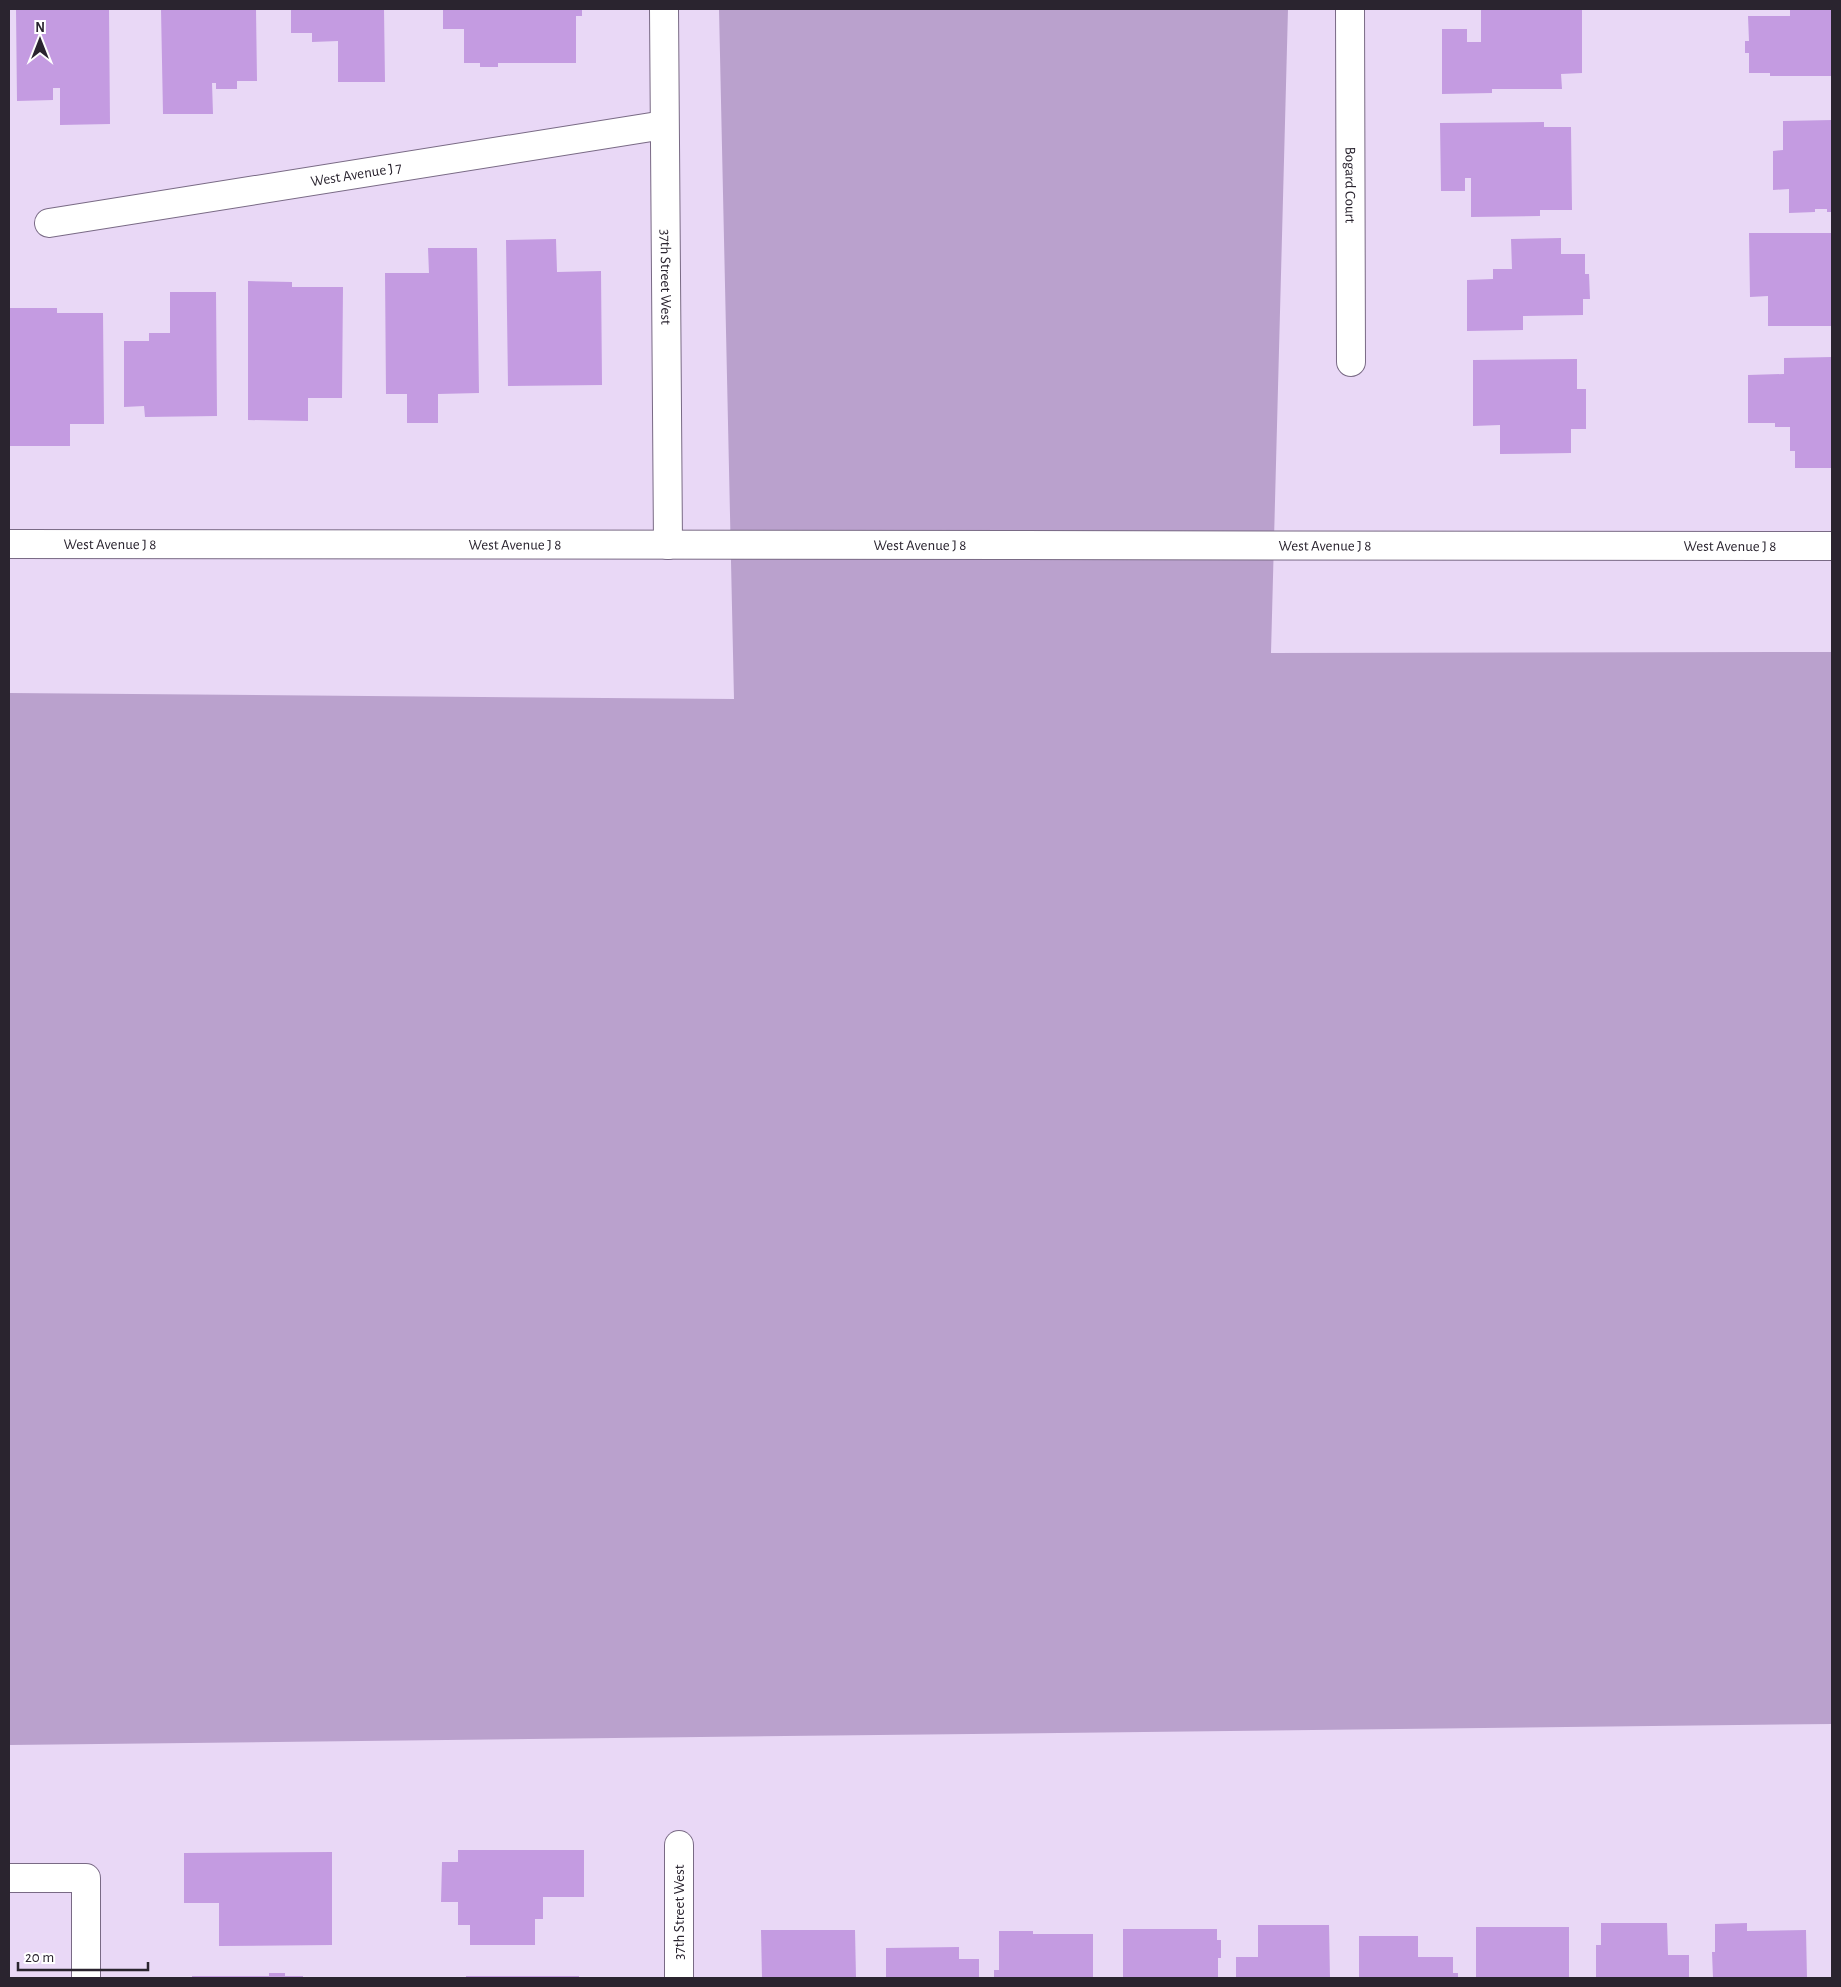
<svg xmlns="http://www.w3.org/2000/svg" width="1841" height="1987" font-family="'Alegreya Sans',sans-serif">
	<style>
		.green { fill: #baa1cd }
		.building { fill: #c49be1 }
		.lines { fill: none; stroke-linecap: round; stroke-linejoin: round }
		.minor-casing { stroke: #796a85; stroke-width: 30 }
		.minor { stroke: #fff; stroke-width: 28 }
		.labels { text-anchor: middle; stroke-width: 5; stroke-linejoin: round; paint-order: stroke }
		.street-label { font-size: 15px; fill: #2a242f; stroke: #fff }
	</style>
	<rect width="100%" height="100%" fill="#e9d8f6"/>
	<!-- green -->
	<path class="green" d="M719 9H1288L1271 653 1832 652V1724L9 1745V693L734 699Z"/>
	<!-- building -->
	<g class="building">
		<path d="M16 9H109L110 124 60 125V88H53V100L17 101Z"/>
		<path d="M161 9H256L257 81H237V89H216V83H212L213 114H163Z"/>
		<path d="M291 9H384L385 82H338V41L312 42V33H291Z"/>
		<path d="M443 9H582V16H576V63H498V67H480V63H464V29H443Z"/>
		<path d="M1481 9H1582V73L1561 74 1562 89H1492V93L1442 94V29H1467V42H1481Z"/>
		<path d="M1790 9H1832V76H1770V73H1749V53H1745V41H1749L1748 16H1790Z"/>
		<path d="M1832 120V212H1827V209H1815V212L1789 213V189L1773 190V151L1783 150V121Z"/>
		<path d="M1544 122V127H1571L1572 210H1540V216L1471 217V178H1465V191H1441L1440 123Z"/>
		<path d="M1749 233H1832V326H1768V296L1750 297Z"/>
		<path d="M1561 238V254H1585V274H1589L1590 299H1583V315L1523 316V330L1467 331V280L1493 279V269H1512L1511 239Z"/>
		<path d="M556 239 557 272 601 271 602 385 508 386 506 240Z"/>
		<path d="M428 248H477L479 393 438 394V423H407V394H386L385 273H429Z"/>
		<path d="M248 281 292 282V287H343L342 398H308V421L248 420Z"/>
		<path d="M170 292H216L217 416 145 417 144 406 124 407V341H149V333H170Z"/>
		<path d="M9 308H57V313H103L104 424H70V446H9Z"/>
		<path d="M1832 357V468H1795V451H1790V427H1775V423H1748V375L1784 374V358Z"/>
		<path d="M1577 359V389H1586V429H1571V453L1500 454V425L1473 426V360Z"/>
		<path d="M458 1850H584V1897H543V1919H535V1945H470V1925H458V1902H441L442 1862H458Z"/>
		<path d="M332 1852V1945L219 1946V1903H184V1853Z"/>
		<path d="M1601 1923H1667L1668 1955H1689V1978H1596V1945H1601Z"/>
		<path d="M1747 1923V1931L1806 1930 1807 1978H1713L1712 1952H1715V1924Z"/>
		<path d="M1258 1925H1329L1330 1978H1236V1957H1258Z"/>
		<rect x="1476" y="1927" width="93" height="51"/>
		<path d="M1123 1929H1217V1940H1221V1958H1218V1978H1123Z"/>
		<path d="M761 1930H855L856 1978H762Z"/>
		<path d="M999 1931H1033V1934H1093V1978H994V1970H999Z"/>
		<path d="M1359 1936H1418V1957H1453V1973H1458V1978H1359Z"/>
		<path d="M959 1947V1959H979V1978H886V1948Z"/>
		<path d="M269 1973H285V1976H303V1978H192V1976H269Z"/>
		<rect x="466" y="1976" width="113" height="2"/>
	</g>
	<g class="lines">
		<!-- minor casing -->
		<g class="minor-casing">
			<g id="minor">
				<path id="s1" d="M664 9 668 545"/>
				<path id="s2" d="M1350 9 1351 362"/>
				<path id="s3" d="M49 223 664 125"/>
				<path id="s4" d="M9 544 1832 546"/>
				<path d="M679 1845V1978"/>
				<path d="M9 1878H86V1978"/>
			</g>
		</g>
		<!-- minor -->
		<use href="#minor" class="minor"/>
	</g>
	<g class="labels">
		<!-- street labels -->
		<g class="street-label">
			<text dy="5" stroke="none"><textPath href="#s3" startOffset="311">West Avenue J 7</textPath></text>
			<text dy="5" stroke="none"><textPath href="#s2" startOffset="176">Bogard Court</textPath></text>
			<text dy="5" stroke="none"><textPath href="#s1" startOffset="268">37th Street West</textPath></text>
			<text dy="5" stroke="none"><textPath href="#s4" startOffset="101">West Avenue J 8</textPath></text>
			<text dy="5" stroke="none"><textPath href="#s4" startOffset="506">West Avenue J 8</textPath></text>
			<text dy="5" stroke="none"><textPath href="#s4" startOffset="911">West Avenue J 8</textPath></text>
			<text dy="5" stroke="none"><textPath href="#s4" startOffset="1316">West Avenue J 8</textPath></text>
			<text dy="5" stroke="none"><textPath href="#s4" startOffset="1721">West Avenue J 8</textPath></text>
			<text transform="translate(679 1912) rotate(-90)" y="5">37th Street West</text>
		</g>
	</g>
	<!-- border -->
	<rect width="1841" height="1987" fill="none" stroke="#2a242f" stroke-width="20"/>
	<!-- north arrow -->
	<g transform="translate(40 40)" stroke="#ffffff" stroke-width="4" paint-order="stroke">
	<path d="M0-4L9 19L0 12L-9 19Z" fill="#2a242f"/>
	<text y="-8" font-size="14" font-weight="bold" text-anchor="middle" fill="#2a242f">N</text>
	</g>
	<!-- scale -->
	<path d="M18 1962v8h130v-8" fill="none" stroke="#2a242f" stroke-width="2.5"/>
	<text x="25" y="1962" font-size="15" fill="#2a242f" stroke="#ffffff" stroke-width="4" paint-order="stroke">20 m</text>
</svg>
